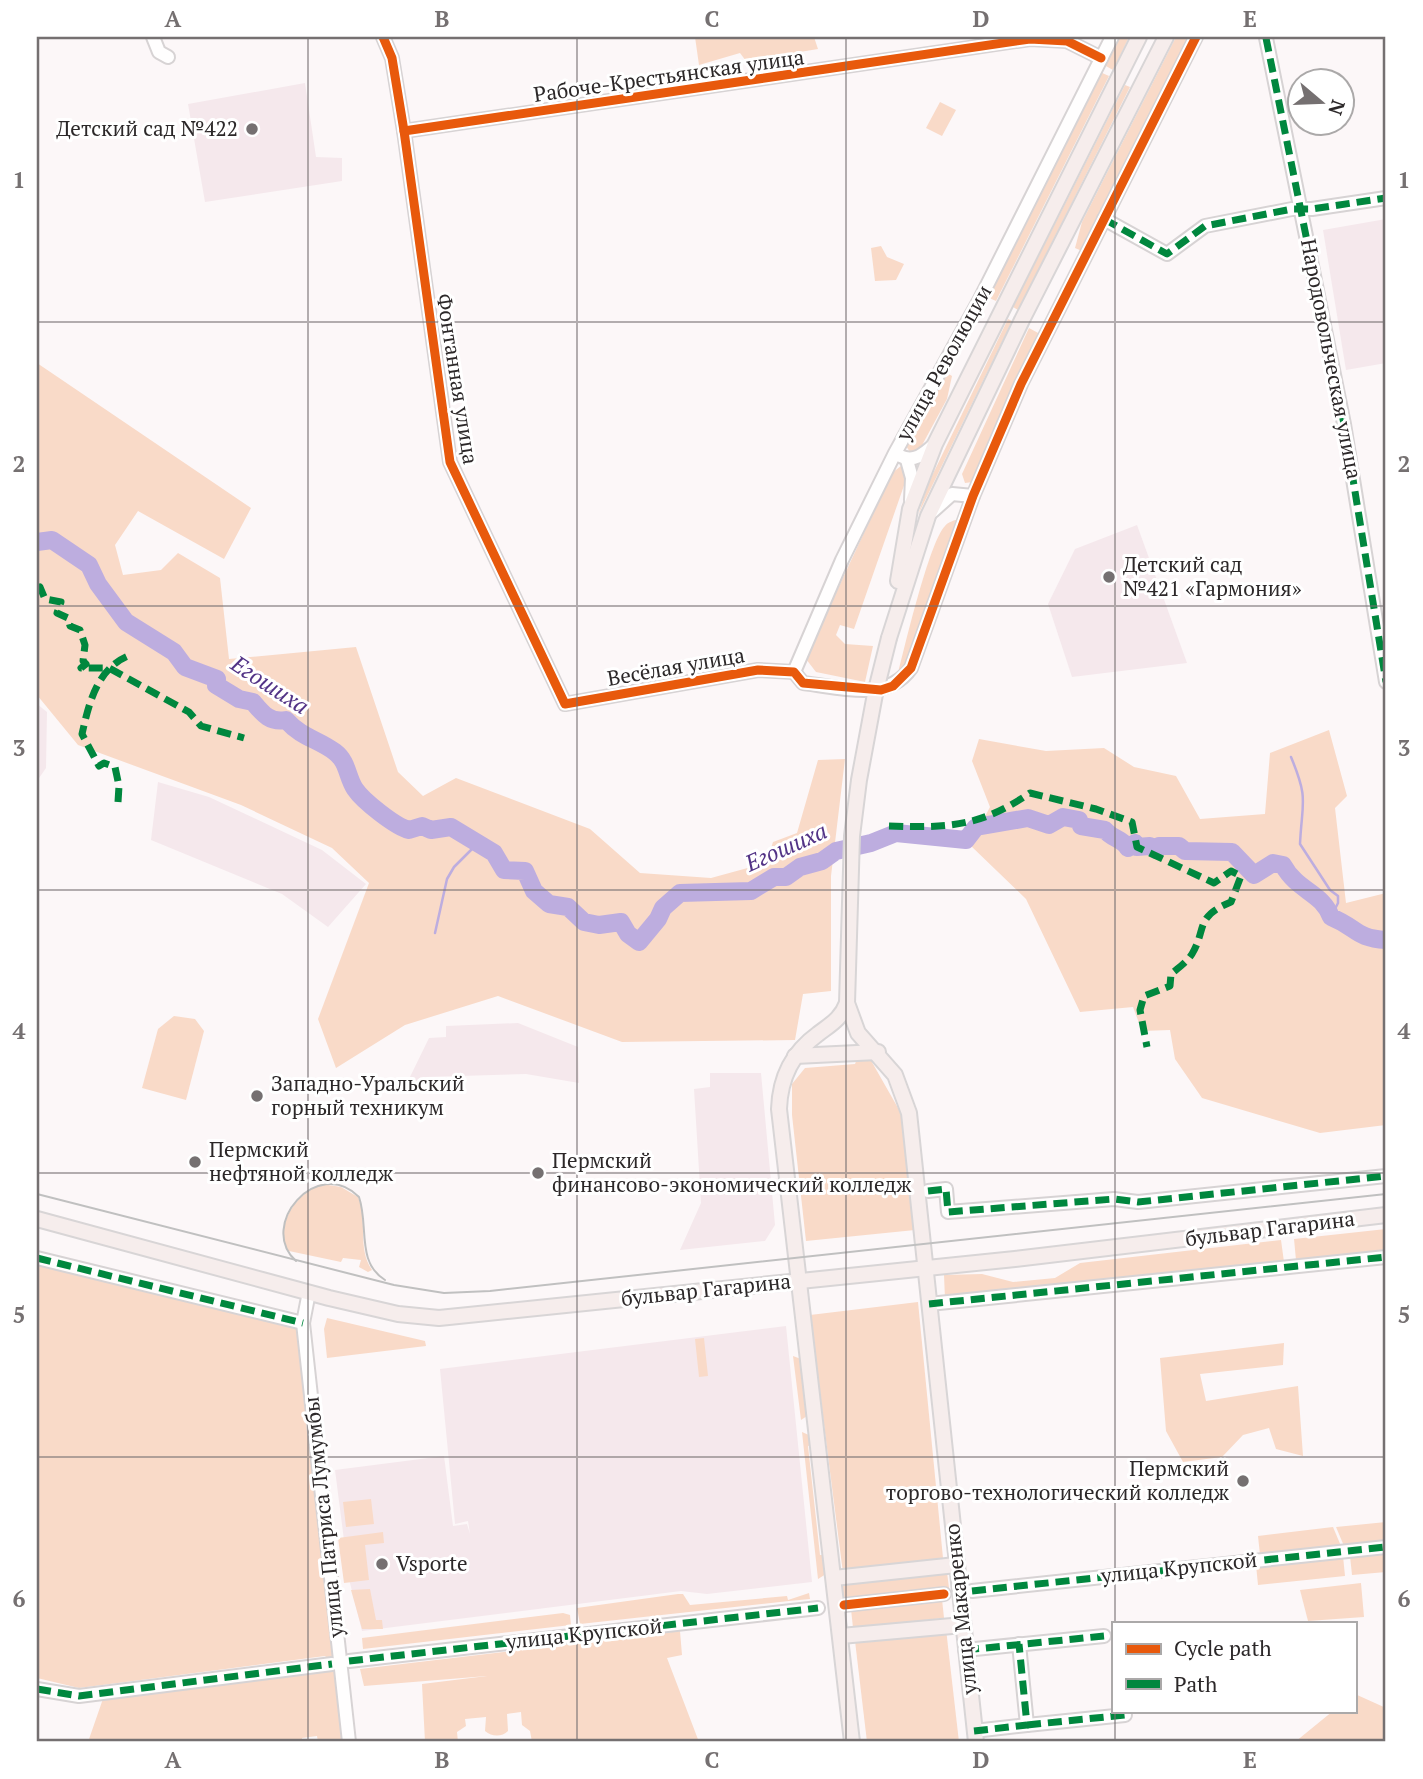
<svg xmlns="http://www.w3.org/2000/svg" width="1423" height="1779" font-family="'PT Serif',serif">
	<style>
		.built { fill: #f5e8ec }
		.green { fill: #f9dac8 }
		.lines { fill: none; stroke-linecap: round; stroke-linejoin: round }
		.stream { stroke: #bdaddf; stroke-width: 2.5 }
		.river { stroke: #bdaddf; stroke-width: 18 }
		.minor-casing { stroke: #d7d3d4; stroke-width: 16 }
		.major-casing { stroke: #d8d5d6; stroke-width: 18 }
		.minor { stroke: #fffefe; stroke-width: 12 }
		.major { stroke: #f6edec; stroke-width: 14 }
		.tram { stroke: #c0c0c0; stroke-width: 2 }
		.major-bridge-casing { stroke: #d8d5d6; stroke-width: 18; stroke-linecap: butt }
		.major-bridge { stroke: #f6edec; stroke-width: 14 }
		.quiet { stroke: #00873e; stroke-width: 7; stroke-dasharray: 14 7; stroke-linecap: butt }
		.cycleway-casing { stroke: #fff; stroke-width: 13 }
		.cycleway { stroke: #e8590c; stroke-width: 9 }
		.grid { fill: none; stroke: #757071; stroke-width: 2; stroke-opacity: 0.55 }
		.poi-dot { fill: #757071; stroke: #fff; stroke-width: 2.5 }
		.labels { text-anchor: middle; stroke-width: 6; stroke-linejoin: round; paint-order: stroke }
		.street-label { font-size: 21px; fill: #2c2829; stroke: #fff }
		.poi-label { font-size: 21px; fill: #2c2829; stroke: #fff; text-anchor: start }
		.water-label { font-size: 23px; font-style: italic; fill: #523386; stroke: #fff }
		.neatline { fill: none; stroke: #757071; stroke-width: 2.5 }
		.grid-label { font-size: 23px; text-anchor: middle; font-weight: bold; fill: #757071 }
	</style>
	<rect width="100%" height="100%" fill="#fcf7f8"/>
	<!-- built -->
	<g class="built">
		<path d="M305 83 316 157 342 158V181L205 202 188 104Z"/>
		<path d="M1386 219V363L1346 370 1323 230Z"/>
		<path d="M1137 525 1187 663 1072 677 1048 604 1075 549Z"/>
		<path d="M37 704 47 712 46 768 37 781Z"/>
		<path d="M158 782 209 797 322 850 366 884 328 927 282 894 151 840Z"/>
		<path d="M518 1023 578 1047 579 1083 526 1074 426 1077 415 1087 408 1081 429 1038 446 1037V1026Z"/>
		<path d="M710 1073H761L775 1225 765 1241 680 1250 701 1203 694 1089 710 1087Z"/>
		<path d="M786 1326 812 1582 707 1594 681 1591 362 1631 349 1579 335 1470 444 1456 453 1526 467 1524 470 1534 468 1521 455 1524 440 1369Z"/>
	</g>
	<!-- green -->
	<g class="green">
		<path d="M695 37H814L818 49 746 61 740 53 699 65Z"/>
		<path d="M1118 37H1129L1113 70 1104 65Z"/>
		<path d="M1176 37H1190L1082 251 1075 248 1082 222Z"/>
		<path d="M1100 72 1109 76 996 301 987 297Z"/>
		<path d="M1125 85 1130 87 1018 310 1013 307Z"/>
		<path d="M940 102 956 110 942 136 926 128Z"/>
		<path d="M881 246 887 257 904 264 896 280 875 281 871 248Z"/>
		<path d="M1008 319 1012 321 918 515 929 482Z"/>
		<path d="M1029 328 1040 334 1003 408 973 482 965 483 962 474Z"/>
		<path d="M37 363 251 508 224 559 138 511 115 545 123 575 161 570 178 553 220 578 229 659 356 647 398 772 423 796 456 778 590 829 640 873 711 878 766 863 773 842 797 833 818 760 845 759 831 876V991L803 994 795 1040 622 1042 498 996 405 1025 336 1068 318 1019 369 883 332 848 241 805 78 745 37 695Z"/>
		<path d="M947 373 952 376 947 399 920 449 910 452 906 446 908 441Z"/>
		<path d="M901 466 908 474 854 629 840 625 836 635 845 644 873 646 865 682 816 672 806 659 812 644 892 473Z"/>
		<path d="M959 519 910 660 897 677C904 650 929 542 945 526 948 522 955 520 959 519Z"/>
		<path d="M1329 730 1347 796 1335 808 1346 903 1386 893V1125L1320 1133 1202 1098 1175 1059 1170 1030 1142 1031 1133 1007 1080 1012 1026 899 970 845 990 807 972 761 979 739 1046 751 1104 748 1134 767 1176 776 1200 819 1265 814 1270 753Z"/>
		<path d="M174 1016 195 1019 204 1031 186 1100 142 1088 158 1029Z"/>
		<path d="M869 1057 902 1115 915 1230 806 1241 792 1115V1084L805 1068 855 1064 857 1059Z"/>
		<path d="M322 1184 341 1187 358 1197C368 1221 357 1248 372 1270L368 1272 359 1267 361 1260 343 1258 341 1262 289 1251C272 1226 299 1191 322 1184Z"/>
		<path d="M1386 1229V1250L1296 1260 1294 1239Z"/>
		<path d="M1281 1240 1284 1262 945 1299 944 1275 982 1274 1013 1282 1055 1278 1080 1263Z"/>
		<path d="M37 1258 303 1323 339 1658 329 1660 325 1656 79 1688 37 1678Z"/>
		<path d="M918 1302 943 1558 843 1573 810 1315Z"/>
		<path d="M327 1318 425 1341 426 1346 327 1358 324 1329Z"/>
		<path d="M704 1338 708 1376 699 1377 695 1339Z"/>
		<path d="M1284 1343 1283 1365 1200 1374 1206 1401 1298 1386 1303 1456 1276 1449 1269 1428 1243 1435 1222 1457 1183 1462 1166 1431 1160 1358Z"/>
		<path d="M793 1356 801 1359 807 1416 801 1420Z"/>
		<path d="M802 1432 811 1436 812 1445 808 1446 820 1555H824L826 1574 818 1579Z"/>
		<path d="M371 1499 374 1524 346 1527 343 1502Z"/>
		<path d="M1386 1522V1542L1344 1546 1336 1527Z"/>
		<path d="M1333 1527 1341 1546 1260 1555 1258 1536Z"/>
		<path d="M383 1532 384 1543 365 1545 369 1580 344 1583 338 1538Z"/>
		<path d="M1386 1553V1572L1352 1575 1350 1556Z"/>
		<path d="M1343 1556 1345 1576 1258 1585 1256 1565Z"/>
		<path d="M947 1572 949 1588 843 1600 841 1583Z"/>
		<path d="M1361 1583 1364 1617 1308 1621 1300 1590Z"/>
		<path d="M370 1589 376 1620H382L383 1629H362L351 1590Z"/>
		<path d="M809 1593 810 1599 789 1601 580 1624 577 1608 678 1594H683L690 1605 787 1596 788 1600Z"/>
		<path d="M942 1599 944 1618 853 1628 851 1609Z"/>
		<path d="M563 1613 570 1615 571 1625 363 1649 362 1638Z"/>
		<path d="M946 1629 959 1742H867L855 1641Z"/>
		<path d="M680 1631 682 1655 667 1658 699 1742H532L530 1731 522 1725 521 1712 507 1714 508 1731C502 1737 492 1737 485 1731L486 1717 465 1719 466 1726 457 1732 458 1742H425L422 1684 487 1676 364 1686 360 1669Z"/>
		<path d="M339 1662 349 1742H318L317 1736 302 1738V1742H88L105 1693Z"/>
		<path d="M1355 1694 1386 1708V1742H1295L1333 1711H1355Z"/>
	</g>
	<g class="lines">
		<!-- stream -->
		<g class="stream">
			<path d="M1291 757C1309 800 1302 801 1300 844L1330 890 1338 896V903L1331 917"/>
			<path d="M435 933 447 879 454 867 476 845"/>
		</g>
		<!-- river -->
		<path class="river" d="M37 542 52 540 89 565 98 584 126 622 174 652 185 667 217 679 216 685 239 699 253 702C263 714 270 723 286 720 302 738 318 739 335 752 348 762 347 777 355 789 363 801 396 827 409 830L422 826 431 830 451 827 494 853 504 870 525 871 534 891 549 904 568 907 584 922 599 925 621 922 628 934 639 942 658 919 663 908 680 893 751 891 774 877H786L800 867 822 861 836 851 871 843 896 833 966 840 976 827 1028 818 1049 825 1063 817 1079 820 1081 826 1105 830C1112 839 1122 838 1128 848L1135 843 1137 847 1150 846 1156 850 1159 846H1179L1185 851 1232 852 1254 875 1273 863 1283 865C1298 892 1322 892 1331 917 1358 928 1355 938 1386 940"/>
		<!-- minor casing -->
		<g class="minor-casing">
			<g id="minor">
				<path d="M153 37 159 52 168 57"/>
				<path d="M383 37 392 58 404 131 450 462 565 704 758 670 794 672"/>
				<path d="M1266 38 1344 424 1386 682"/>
				<path d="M404 131 1030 39 1067 41 1101 58"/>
				<path d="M1104 219 1167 254 1205 226 1292 209H1312L1386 198"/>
				<path d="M900 456C914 463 924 454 935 444"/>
				<path d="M907 460 912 478 911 500"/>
				<path d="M933 511 952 494 973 496"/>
				<path d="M794 672 803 683C840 687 886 703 911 668L973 496 1021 384 1196 37"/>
				<path d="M794 672 842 560 895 453 980 299 1112 37"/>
				<path d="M928 1191 946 1189 948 1212 1114 1199 1138 1202 1386 1176"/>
				<path d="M37 1258 303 1323"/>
				<path d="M309 1292 303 1323 349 1742"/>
				<path d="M929 1304 1386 1257"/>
				<path d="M972 1591 1386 1547"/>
				<path d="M844 1605 944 1594"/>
				<path d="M965 1650 1104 1636"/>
				<path d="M349 1661 818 1608"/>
				<path d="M37 1689 79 1696 332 1664"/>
				<path d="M1027 1725 1125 1715"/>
				<path d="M974 1731 1027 1725 1019 1644"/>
			</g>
		</g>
		<!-- major casing -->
		<g class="major-casing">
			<g id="major">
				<path d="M898 581 910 509 935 444 1139 37"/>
				<path d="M889 638 928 516 1022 320 1166 37"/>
				<path d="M875 694 859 780 852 836 847 1003 858 1033 895 1075 909 1113 976 1742"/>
				<path d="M847 1003C841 1019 831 1024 818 1034 793 1052 780 1078 779 1109L852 1742"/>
				<path d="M795 1056 878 1052"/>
				<path d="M37 1219 329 1298 398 1314 439 1318 1015 1259 1386 1215"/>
				<path d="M834 1578 956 1565"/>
				<path d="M841 1636 963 1625"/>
			</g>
		</g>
		<!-- minor -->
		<use href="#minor" class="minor"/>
		<!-- major -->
		<use href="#major" class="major"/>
		<!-- tram -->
		<g class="tram">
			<path d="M37 1194 394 1285 444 1293 490 1291 1386 1194"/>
			<path d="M296 1261C257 1226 317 1155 359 1197 369 1226 356 1262 385 1280"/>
		</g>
		<!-- major-bridge casing -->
		<g class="major-bridge-casing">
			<path id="major-bridge" d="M875 694 889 638"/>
		</g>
		<!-- major-bridge -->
		<use href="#major-bridge" class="major-bridge"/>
		<!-- quiet -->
		<g class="quiet">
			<path d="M1266 38 1344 424 1386 682"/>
			<path d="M1104 219 1167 254 1205 226 1292 209H1312L1386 198"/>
			<path d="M37 589 40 587 45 599 61 602 57 613 68 618 70 626 80 630 85 645 83 661 86 664 81 668H109L189 712 201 726 244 738"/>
			<path d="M118 802 119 786 115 767 104 763 99 766 82 734C89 703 97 669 128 656"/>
			<path d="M889 826C948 828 980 827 1030 793L1096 809 1132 822 1137 847 1214 883 1231 871 1241 876 1231 902C1194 917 1207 929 1192 954 1187 962 1177 969 1171 974L1170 986 1144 996 1140 1010 1147 1047"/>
			<path d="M928 1191 946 1189 948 1212 1114 1199 1138 1202 1386 1176"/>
			<path d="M37 1258 303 1323"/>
			<path d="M929 1304 1386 1257"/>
			<path d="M972 1591 1386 1547"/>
			<path d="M965 1650 1104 1636"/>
			<path d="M349 1661 818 1608"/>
			<path d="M37 1689 79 1696 332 1664"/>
			<path d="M1027 1725 1125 1715"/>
			<path d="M974 1731 1027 1725 1019 1644"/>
		</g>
		<!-- cycleway casing -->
		<g class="cycleway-casing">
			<g id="cycleway">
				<path d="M383 37 392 58 404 131 450 462 565 704 758 670 794 672 803 683 881 690 893 686 911 668 973 496 1021 384 1196 37"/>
				<path d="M404 131 1030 39 1067 41 1101 58"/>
				<path d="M844 1605 944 1594"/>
			</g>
		</g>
		<!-- cycleway -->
		<use href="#cycleway" class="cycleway"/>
	</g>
	<!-- grid -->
	<path class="grid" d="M308 37V1742M577 37V1742M846 37V1742M1115 37V1623M37 322H1386M37 606H1386M37 890H1386M37 1173H1386M37 1457H1386M1115 1711V1742"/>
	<!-- markers -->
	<g class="poi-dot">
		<circle cx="252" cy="129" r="7"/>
		<circle cx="1109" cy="577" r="7"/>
		<circle cx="257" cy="1096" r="7"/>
		<circle cx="195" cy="1162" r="7"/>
		<circle cx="538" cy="1173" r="7"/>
		<circle cx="1243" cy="1481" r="7"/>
		<circle cx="382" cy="1564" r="7"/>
	</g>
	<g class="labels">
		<!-- street labels -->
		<g class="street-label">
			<text transform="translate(669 76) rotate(-8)" y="7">Рабоче-Крестьянская улица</text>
			<text transform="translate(1331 359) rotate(79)" y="7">Народовольческая улица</text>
			<text transform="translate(944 363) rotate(-61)" y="7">улица Революции</text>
			<text transform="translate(457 379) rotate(81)" y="7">Фонтанная улица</text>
			<text transform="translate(676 667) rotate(-10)" y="7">Весёлая улица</text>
			<text transform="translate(1270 1229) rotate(-7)" y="7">бульвар Гагарина</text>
			<text transform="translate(706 1290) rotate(-6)" y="7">бульвар Гагарина</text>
			<text transform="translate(324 1517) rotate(-96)" y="7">улица Патриса Лумумбы</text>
			<text transform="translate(1179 1568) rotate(-6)" y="7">улица Крупской</text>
			<text transform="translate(961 1609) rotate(-96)" y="7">улица Макаренко</text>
			<text transform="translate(584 1634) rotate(-6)" y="7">улица Крупской</text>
		</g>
		<!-- poi labels -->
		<g class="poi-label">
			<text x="238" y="136" text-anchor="end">Детский сад №422</text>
			<text x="1123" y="572">Детский сад<tspan x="1123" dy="24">№421 «Гармония»</tspan></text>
			<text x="271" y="1091">Западно-Уральский<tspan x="271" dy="24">горный техникум</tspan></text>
			<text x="209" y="1157">Пермский<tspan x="209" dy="24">нефтяной колледж</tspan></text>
			<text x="552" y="1168">Пермский<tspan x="552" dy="24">финансово-экономический колледж</tspan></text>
			<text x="1229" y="1476" text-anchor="end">Пермский<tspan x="1229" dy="24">торгово-технологический колледж</tspan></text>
			<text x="396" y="1571">Vsporte</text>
		</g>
		<!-- water labels -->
		<g class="water-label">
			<text transform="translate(270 685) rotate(33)" y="8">Егошиха</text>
			<text transform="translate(786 847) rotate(-24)" y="8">Егошиха</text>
		</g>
	</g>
	<!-- border -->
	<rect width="1423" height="1779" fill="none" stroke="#ffffff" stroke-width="77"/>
	<!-- legend -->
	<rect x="1112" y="1622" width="245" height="91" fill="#ffffff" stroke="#aba9a9" stroke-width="2"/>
	<rect x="1126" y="1644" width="35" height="10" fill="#e8590c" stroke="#aba9a9" stroke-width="2"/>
	<text x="1174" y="1656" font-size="21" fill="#2c2829">Cycle path</text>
	<rect x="1126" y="1679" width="35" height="10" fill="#00873e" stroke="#aba9a9" stroke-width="2"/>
	<text x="1174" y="1692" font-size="21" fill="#2c2829">Path</text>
	<!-- north arrow -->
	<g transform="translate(1321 102) rotate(109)"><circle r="33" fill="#ffffff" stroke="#aba9a9" stroke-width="2"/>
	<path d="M0-5L12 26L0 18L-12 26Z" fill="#757071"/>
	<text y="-10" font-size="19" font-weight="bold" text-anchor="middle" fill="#2c2829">N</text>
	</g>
	<rect x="38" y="38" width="1346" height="1702" class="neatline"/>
	<g class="grid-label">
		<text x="173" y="27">A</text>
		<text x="442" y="27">B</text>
		<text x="712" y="27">C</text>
		<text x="981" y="27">D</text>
		<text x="1250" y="27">E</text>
		<text x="19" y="188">1</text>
		<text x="1404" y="188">1</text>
		<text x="19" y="472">2</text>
		<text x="1404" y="472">2</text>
		<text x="19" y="756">3</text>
		<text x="1404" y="756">3</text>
		<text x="19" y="1039">4</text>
		<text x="1404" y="1039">4</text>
		<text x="19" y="1323">5</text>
		<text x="1404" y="1323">5</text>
		<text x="19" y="1607">6</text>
		<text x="1404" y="1607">6</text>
		<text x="173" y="1768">A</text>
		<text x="442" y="1768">B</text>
		<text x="712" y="1768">C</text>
		<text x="981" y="1768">D</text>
		<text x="1250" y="1768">E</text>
	</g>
</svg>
